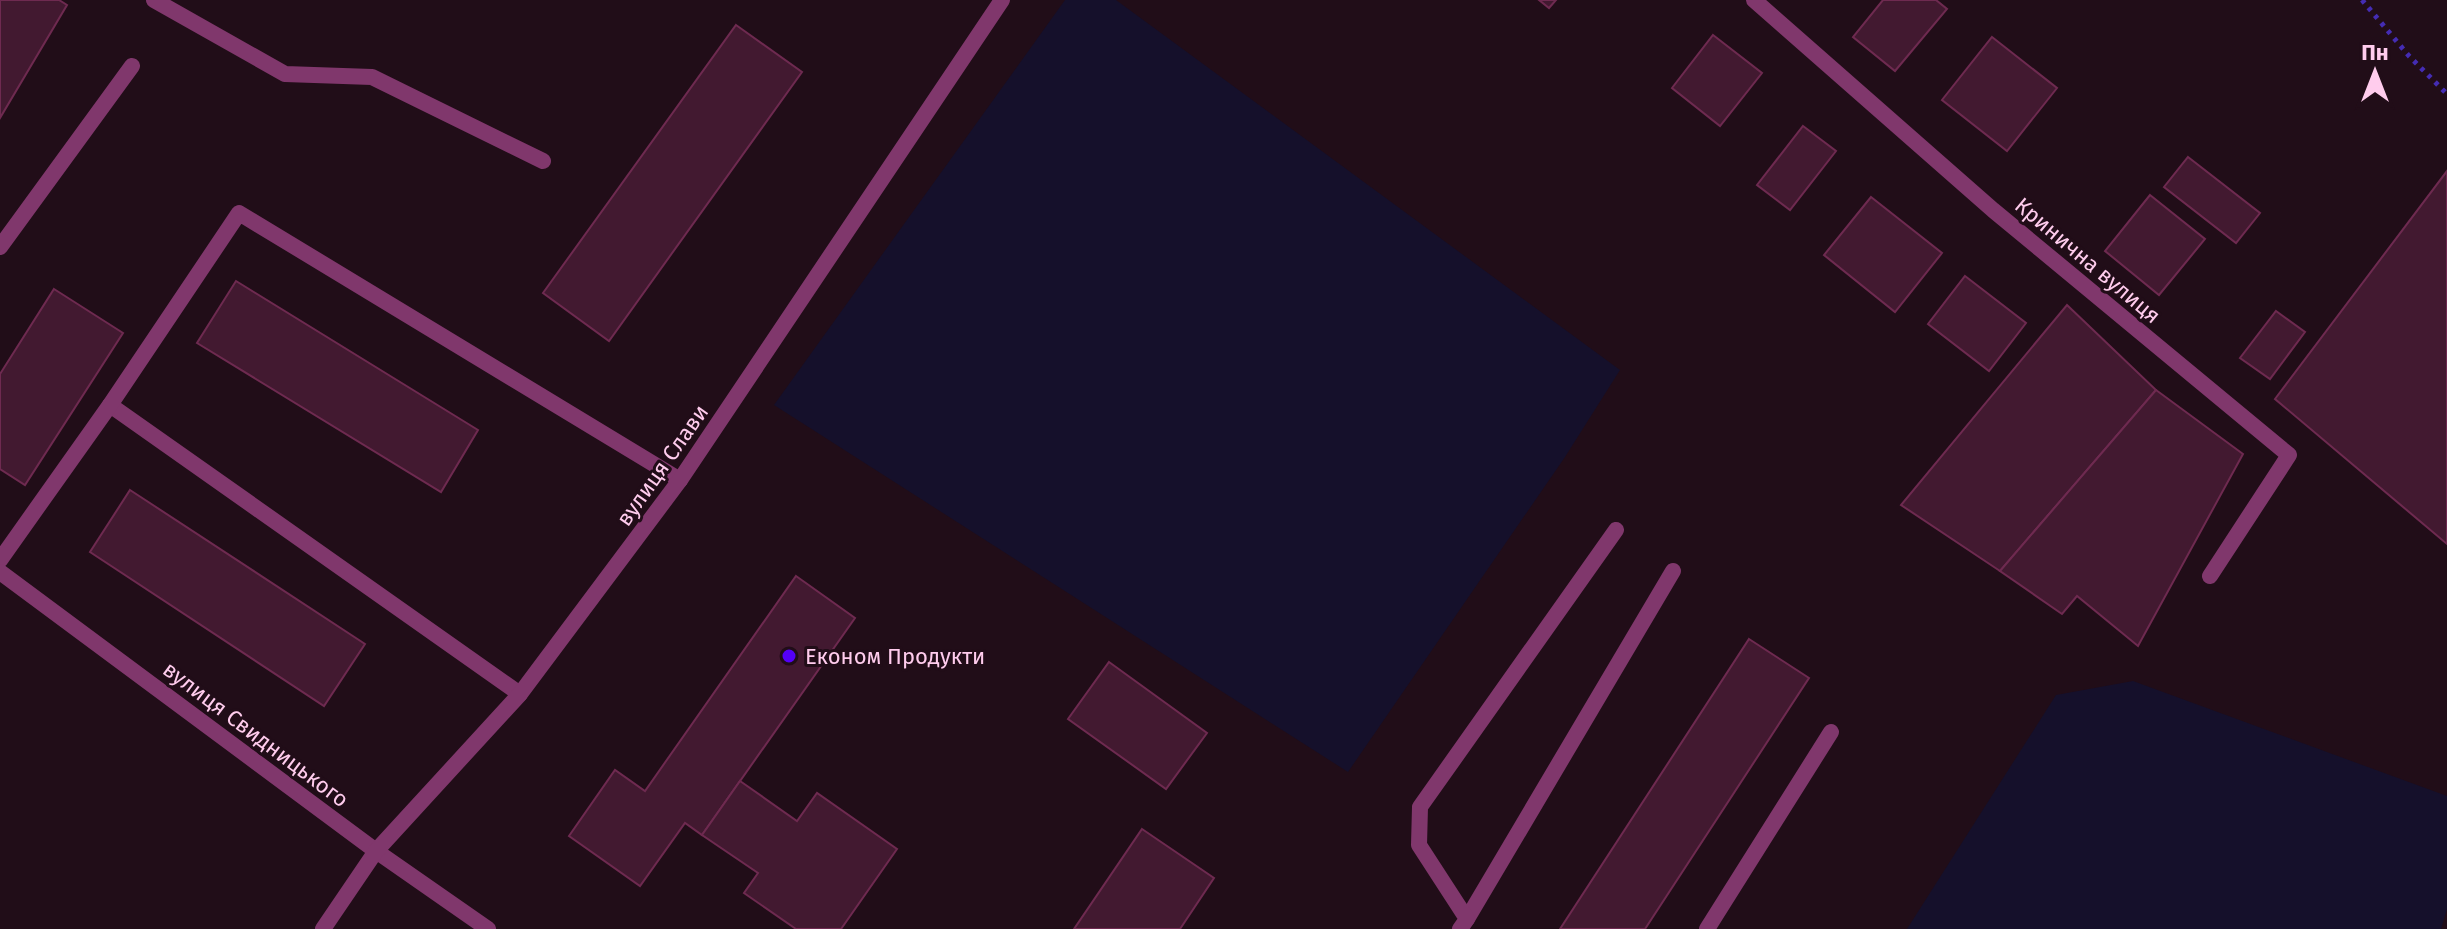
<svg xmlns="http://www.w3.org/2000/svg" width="2447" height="929" font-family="'Fira Sans',sans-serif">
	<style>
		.green { fill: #15102b }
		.building { fill: #421930; stroke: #6e2a50; stroke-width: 2 }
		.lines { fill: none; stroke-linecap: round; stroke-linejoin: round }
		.path { stroke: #442cb3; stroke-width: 5; stroke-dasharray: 4 6; stroke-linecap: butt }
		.lane { stroke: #80376c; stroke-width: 16 }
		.street { stroke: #80376c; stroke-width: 16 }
		.poi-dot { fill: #5400f7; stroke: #210d18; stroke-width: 3 }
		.labels { text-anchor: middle; stroke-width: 6; stroke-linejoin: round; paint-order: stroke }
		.street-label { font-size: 22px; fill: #ffcced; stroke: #210d18 }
		.poi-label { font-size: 22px; fill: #ffcced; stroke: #210d18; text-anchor: start }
	</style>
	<rect width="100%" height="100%" fill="#210d18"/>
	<!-- green -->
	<g class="green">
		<path d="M1065 0H1116L1620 370 1565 457 1348 772 774 405Z"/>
		<path d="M2133 681 2447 796V909L2441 929H1907L2056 695Z"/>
	</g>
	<!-- building -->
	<g class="building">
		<path d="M0 0H59L67 5 0 118Z"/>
		<path d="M1539 0H1556L1549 8Z"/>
		<path d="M1883 0H1936L1947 9 1895 71 1853 37Z"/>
		<path d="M736 25 802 72 609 341 543 293Z"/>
		<path d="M1713 35 1762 73 1720 126 1672 88Z"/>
		<path d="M1992 37 2057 88 2007 151 1942 100Z"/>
		<path d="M1803 126 1836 151 1790 210 1757 185Z"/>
		<path d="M2188 157 2260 213 2236 243 2164 187Z"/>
		<path d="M2447 171V544L2275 399Z"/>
		<path d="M2150 195 2205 239 2159 295 2105 251Z"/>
		<path d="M1871 197 1942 253 1895 312 1824 255Z"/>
		<path d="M1965 276 2026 323 1989 371 1928 324Z"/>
		<path d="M236 281 478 430 441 492 197 343Z"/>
		<path d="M54 289 123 333 25 485 0 469V374Z"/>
		<path d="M2067 305 2156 390 2000 571 1901 505Z"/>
		<path d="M2276 311 2305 332 2270 379 2240 358Z"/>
		<path d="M2156 390 2243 454 2138 646 2077 596 2062 614 2000 571Z"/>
		<path d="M130 490 365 644 324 706 90 552Z"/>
		<path d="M796 576 855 618 702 835 685 823 640 886 569 836 615 770 645 791Z"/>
		<path d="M1749 639 1809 678 1645 929H1560Z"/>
		<path d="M1109 662 1207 733 1166 789 1068 719Z"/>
		<path d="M740 781 797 821 817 793 897 849 841 929H796L744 893 758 873 702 835Z"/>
		<path d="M1142 829 1214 878 1180 929H1074Z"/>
	</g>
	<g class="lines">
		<!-- path -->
		<path class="path" d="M2362 0 2409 56 2447 94"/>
		<!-- lane -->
		<g class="lane">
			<path d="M154 0 285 74 372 77 543 161"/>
			<path d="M0 247 132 66"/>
			<path d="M110 405 520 694"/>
			<path d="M0 560 110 405 239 213 680 480"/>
			<path d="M1467 919 1673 571"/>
			<path d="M1460 929 1467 919 1419 845 1420 807 1616 530"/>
			<path d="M1707 929 1831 732"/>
		</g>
		<!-- street -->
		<g class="street">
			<path d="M1754 0 1993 210 2289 455 2210 576"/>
			<path d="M0 572 376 851 488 929"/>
			<path d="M323 929 376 851 520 694 680 480 1002 0"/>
		</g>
	</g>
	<!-- markers -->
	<circle class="poi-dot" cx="789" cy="656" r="8"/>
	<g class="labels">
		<!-- street labels -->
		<g class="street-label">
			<text transform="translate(2088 260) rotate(40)" y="8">Кринична вулиця</text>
			<text transform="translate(662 465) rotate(-55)" y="8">вулиця Слави</text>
			<text transform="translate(256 734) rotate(37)" y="8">вулиця Свидницького</text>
		</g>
		<!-- poi labels -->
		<g class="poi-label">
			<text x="805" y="664">Економ Продукти</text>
		</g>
	</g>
	<!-- north arrow -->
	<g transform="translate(2375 72)" stroke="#210d18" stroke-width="6" paint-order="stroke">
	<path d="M0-6L14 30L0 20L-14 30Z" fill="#ffcced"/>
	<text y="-12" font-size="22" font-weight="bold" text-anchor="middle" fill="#ffcced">Пн</text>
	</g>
</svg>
